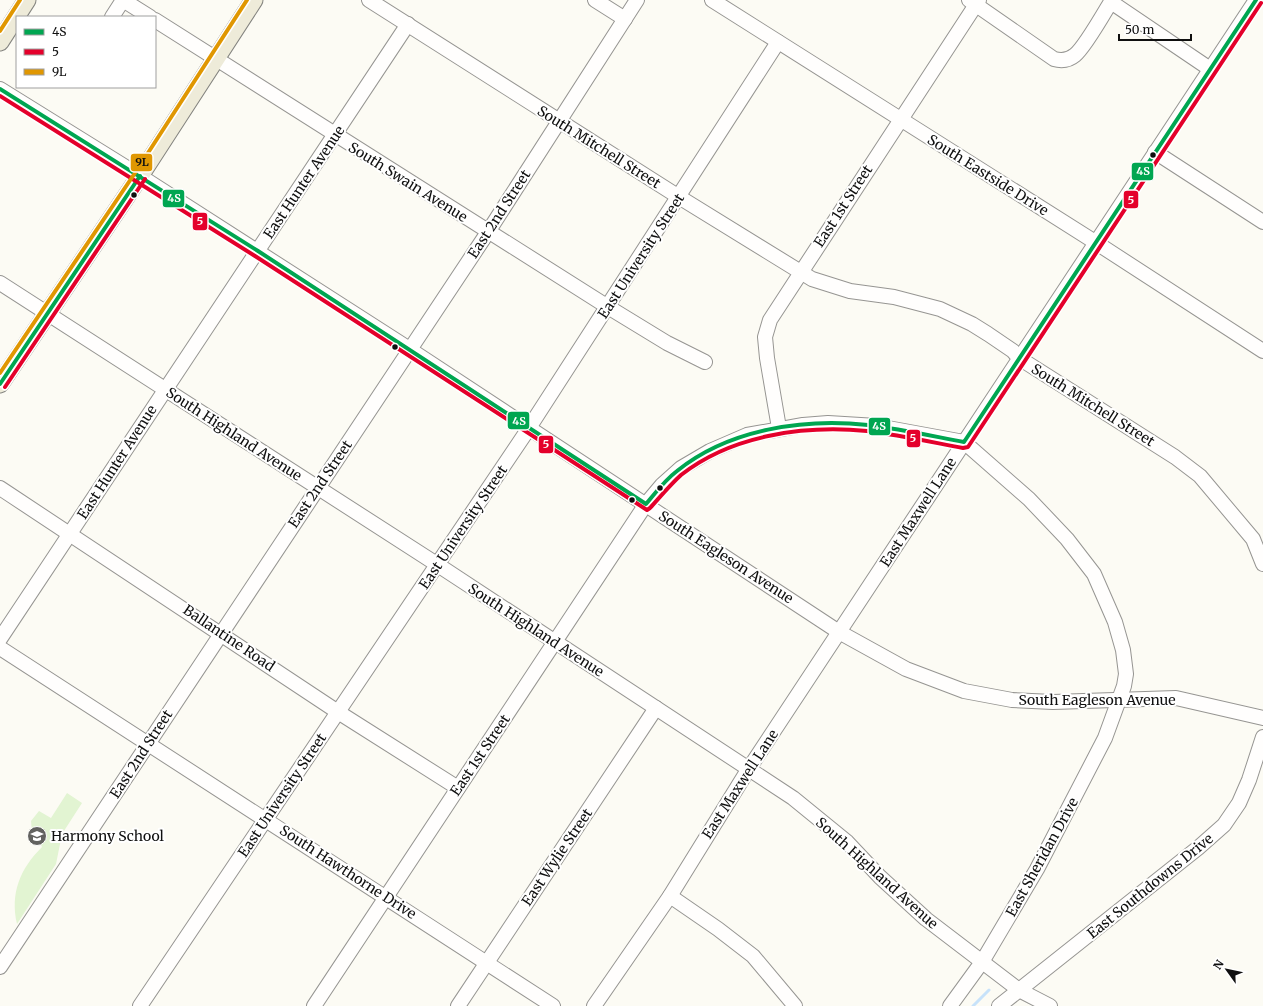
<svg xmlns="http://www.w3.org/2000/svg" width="1263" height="1006" font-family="Merriweather,serif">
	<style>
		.park { fill: #e2f4d2 }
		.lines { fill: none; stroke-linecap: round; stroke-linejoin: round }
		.stream { stroke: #c7e2fa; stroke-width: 3 }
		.minor-casing { stroke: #969592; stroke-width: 16 }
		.major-casing { stroke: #83837f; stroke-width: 19 }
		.minor { stroke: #fffefd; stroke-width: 14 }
		.major { stroke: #eeebd9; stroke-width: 17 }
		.bus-1-casing { stroke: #fff; stroke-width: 7 }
		.bus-2-casing { stroke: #fff; stroke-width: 7 }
		.bus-3-casing { stroke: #fff; stroke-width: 7 }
		.bus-1 { stroke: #00a651; stroke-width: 4 }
		.bus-2 { stroke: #e4002b; stroke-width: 4 }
		.bus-3 { stroke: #e09702; stroke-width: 4 }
		.bus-dot { fill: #0f0f0f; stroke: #fff; stroke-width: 1.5 }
		.labels { text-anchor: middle; stroke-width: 4; stroke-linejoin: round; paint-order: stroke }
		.street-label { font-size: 14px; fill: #0f0f0f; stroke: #fff }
		.poi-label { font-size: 14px; fill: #0f0f0f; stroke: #fff; text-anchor: start }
		.line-badge { stroke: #fff; stroke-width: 1.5 }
		.badge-label { font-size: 11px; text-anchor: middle; font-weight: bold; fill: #fff }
		.pale-badge-label { font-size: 11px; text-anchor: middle; font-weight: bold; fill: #111 }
	</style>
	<rect width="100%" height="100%" fill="#fcfbf4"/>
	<!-- park -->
	<path class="park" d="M67 793 82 803 62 834 56 864 17 924C10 893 20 869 42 847L36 834 32 832 31 821 39 811 51 818Z"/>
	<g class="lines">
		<!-- stream -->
		<path class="stream" d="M973 1006 989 990"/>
		<!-- minor casing -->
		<g class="minor-casing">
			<g id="minor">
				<path d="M123 0 150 17"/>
				<path d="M369 0 679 197 812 279 850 291 894 297 940 309 972 324 988 334 1013 351 1019 358 1175 457 1200 476 1253 539 1263 564"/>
				<path d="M595 0 625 19"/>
				<path d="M712 0 1095 242 1263 351"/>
				<path d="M969 0 1054 59C1061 61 1069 60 1075 55 1085 47 1104 13 1112 0"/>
				<path d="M1111 2 1210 69"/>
				<path d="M112 17 123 0"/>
				<path d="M155 20 608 307 667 343 705 362"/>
				<path d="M0 89 140 176 403 345 839 632 906 669 964 691 1012 700 1053 702 1176 698 1263 718"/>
				<path d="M1155 152 1263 222"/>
				<path d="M0 283 438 565 793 798 847 842 880 877 926 919 1019 990 1050 1006"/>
				<path d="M779 428 767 358 765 337 770 320 979 0"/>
				<path d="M0 488 338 712 458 788"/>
				<path d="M0 639 408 24"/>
				<path d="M0 648 553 1006"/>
				<path d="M670 896 718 929 753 956 795 1006"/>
				<path d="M0 967 488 232 637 0"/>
				<path d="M140 1006 525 434 778 42"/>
				<path d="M314 1006 646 504 662 485 681 468 710 451 747 435 803 425 828 423 877 426 964 442 1029 499 1067 539 1094 574 1115 622 1123 650 1126 674 1124 686 1105 738 1037 869 982 962 950 1006"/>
				<path d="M458 1006 656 708"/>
				<path d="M594 1006 670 896 748 770 1256 0"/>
				<path d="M999 1006 1198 848 1224 825 1239 803 1249 780 1263 737"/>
			</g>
		</g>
		<!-- major casing -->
		<g class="major-casing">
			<g id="major">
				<path d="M0 42 27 0"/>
				<path d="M0 384 140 176 254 0"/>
			</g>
		</g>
		<!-- minor -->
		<use href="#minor" class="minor"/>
		<!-- major -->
		<use href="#major" class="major"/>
		<!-- bus-1 casing -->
		<g class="bus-1-casing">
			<g id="bus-1">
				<path d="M0 89 258 251 646 504C656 492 665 480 677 471 729 429 804 418 868 425 900 429 932 436 964 442L1256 0"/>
				<path d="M0 384 140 176"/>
			</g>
		</g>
		<!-- bus-2 casing -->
		<g class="bus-2-casing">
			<g id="bus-2">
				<path d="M0 96 255 256 647 510 650 508C660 497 670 485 681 475 732 435 804 425 867 431 899 435 931 442 963 448L968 447 1261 3"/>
				<path d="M5 387 145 179"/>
			</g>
		</g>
		<!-- bus-3 casing -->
		<g class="bus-3-casing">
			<g id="bus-3">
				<path d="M0 31 20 0"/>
				<path d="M0 373 135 173 247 0"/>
			</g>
		</g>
		<!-- bus-1 -->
		<use href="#bus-1" class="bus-1"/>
		<!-- bus-2 -->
		<use href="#bus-2" class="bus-2"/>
		<!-- bus-3 -->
		<use href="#bus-3" class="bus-3"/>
	</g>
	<!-- icons -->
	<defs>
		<g id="school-disc" transform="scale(1)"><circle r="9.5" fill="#62625f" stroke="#fff"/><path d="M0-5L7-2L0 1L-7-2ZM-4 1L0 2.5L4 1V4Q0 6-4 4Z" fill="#fff"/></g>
	</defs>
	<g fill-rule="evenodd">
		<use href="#school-disc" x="37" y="836"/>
	</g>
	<!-- markers -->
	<g class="bus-dot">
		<circle cx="1153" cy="155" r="3.5"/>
		<circle cx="134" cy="195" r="3.5"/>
		<circle cx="395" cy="347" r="3.5"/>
		<circle cx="660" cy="488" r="3.5"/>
		<circle cx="632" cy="500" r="3.5"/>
	</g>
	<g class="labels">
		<!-- street labels -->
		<g class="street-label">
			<text transform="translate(599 147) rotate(32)" y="5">South Mitchell Street</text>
			<text transform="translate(988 175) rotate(32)" y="5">South Eastside Drive</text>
			<text transform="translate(304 182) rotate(-56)" y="5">East Hunter Avenue</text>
			<text transform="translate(408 182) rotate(32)" y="5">South Swain Avenue</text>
			<text transform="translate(843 206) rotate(-57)" y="5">East 1st Street</text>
			<text transform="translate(499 214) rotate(-57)" y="5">East 2nd Street</text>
			<text transform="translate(641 256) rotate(-57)" y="5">East University Street</text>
			<text transform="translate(1093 405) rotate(32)" y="5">South Mitchell Street</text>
			<text transform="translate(234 434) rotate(33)" y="5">South Highland Avenue</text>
			<text transform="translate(117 462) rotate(-57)" y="5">East Hunter Avenue</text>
			<text transform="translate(320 484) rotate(-56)" y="5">East 2nd Street</text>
			<text transform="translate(918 512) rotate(-57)" y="5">East Maxwell Lane</text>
			<text transform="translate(463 527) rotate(-56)" y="5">East University Street</text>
			<text transform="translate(726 557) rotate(33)" y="5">South Eagleson Avenue</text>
			<text transform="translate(536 630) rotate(33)" y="5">South Highland Avenue</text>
			<text transform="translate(229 638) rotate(34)" y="5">Ballantine Road</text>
			<text x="1097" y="705">South Eagleson Avenue</text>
			<text transform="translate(141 754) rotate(-57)" y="5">East 2nd Street</text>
			<text transform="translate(480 755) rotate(-56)" y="5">East 1st Street</text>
			<text transform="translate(740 784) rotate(-57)" y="5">East Maxwell Lane</text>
			<text transform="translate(282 795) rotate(-56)" y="5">East University Street</text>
			<text transform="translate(557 857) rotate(-56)" y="5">East Wylie Street</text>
			<text transform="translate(1042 857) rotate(-61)" y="5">East Sheridan Drive</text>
			<text transform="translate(348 872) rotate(33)" y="5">South Hawthorne Drive</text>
			<text transform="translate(877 873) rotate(42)" y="5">South Highland Avenue</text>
			<text transform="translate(1150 886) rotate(-39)" y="5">East Southdowns Drive</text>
		</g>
		<!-- poi labels -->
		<g class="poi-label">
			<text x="51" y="841">Harmony School</text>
		</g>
	</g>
	<g class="line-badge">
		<rect x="130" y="153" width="23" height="19" rx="4" fill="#e09702"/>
		<rect x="1131" y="162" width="23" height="19" rx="4" fill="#00a651"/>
		<rect x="162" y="189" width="23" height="19" rx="4" fill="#00a651"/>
		<rect x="1123" y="190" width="16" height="19" rx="4" fill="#e4002b"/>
		<rect x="192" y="212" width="16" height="19" rx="4" fill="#e4002b"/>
		<rect x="507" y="411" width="23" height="19" rx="4" fill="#00a651"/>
		<rect x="868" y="417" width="23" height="19" rx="4" fill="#00a651"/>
		<rect x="906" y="429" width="15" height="19" rx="4" fill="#e4002b"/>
		<rect x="538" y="435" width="16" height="19" rx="4" fill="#e4002b"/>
	</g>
	<g class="badge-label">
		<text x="1143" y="175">4S</text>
		<text x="174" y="202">4S</text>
		<text x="1131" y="204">5</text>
		<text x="200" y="225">5</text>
		<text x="519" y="425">4S</text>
		<text x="879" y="430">4S</text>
		<text x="913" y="442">5</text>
		<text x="546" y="448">5</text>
	</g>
	<g class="pale-badge-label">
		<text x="142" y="166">9L</text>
	</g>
	<!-- legend -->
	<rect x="16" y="16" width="140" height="72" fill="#ffffff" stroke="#9f9f9f"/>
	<rect x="24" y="29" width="20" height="6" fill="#00a651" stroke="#9f9f9f"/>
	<text x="52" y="36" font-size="12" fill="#0f0f0f">4S</text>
	<rect x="24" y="49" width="20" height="6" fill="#e4002b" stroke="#9f9f9f"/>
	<text x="52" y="56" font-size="12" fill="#0f0f0f">5</text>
	<rect x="24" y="69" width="20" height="6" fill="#e09702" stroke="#9f9f9f"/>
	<text x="52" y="76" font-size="12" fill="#0f0f0f">9L</text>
	<!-- north arrow -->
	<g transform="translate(1227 970) rotate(303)" stroke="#ffffff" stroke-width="3" paint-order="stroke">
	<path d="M0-3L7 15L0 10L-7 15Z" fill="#0f0f0f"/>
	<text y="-6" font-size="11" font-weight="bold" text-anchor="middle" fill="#0f0f0f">N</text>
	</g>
	<!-- scale -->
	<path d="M1119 34v6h72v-6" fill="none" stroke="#0f0f0f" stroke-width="2"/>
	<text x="1125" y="34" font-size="12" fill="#0f0f0f" stroke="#ffffff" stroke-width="3" paint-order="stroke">50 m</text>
</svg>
